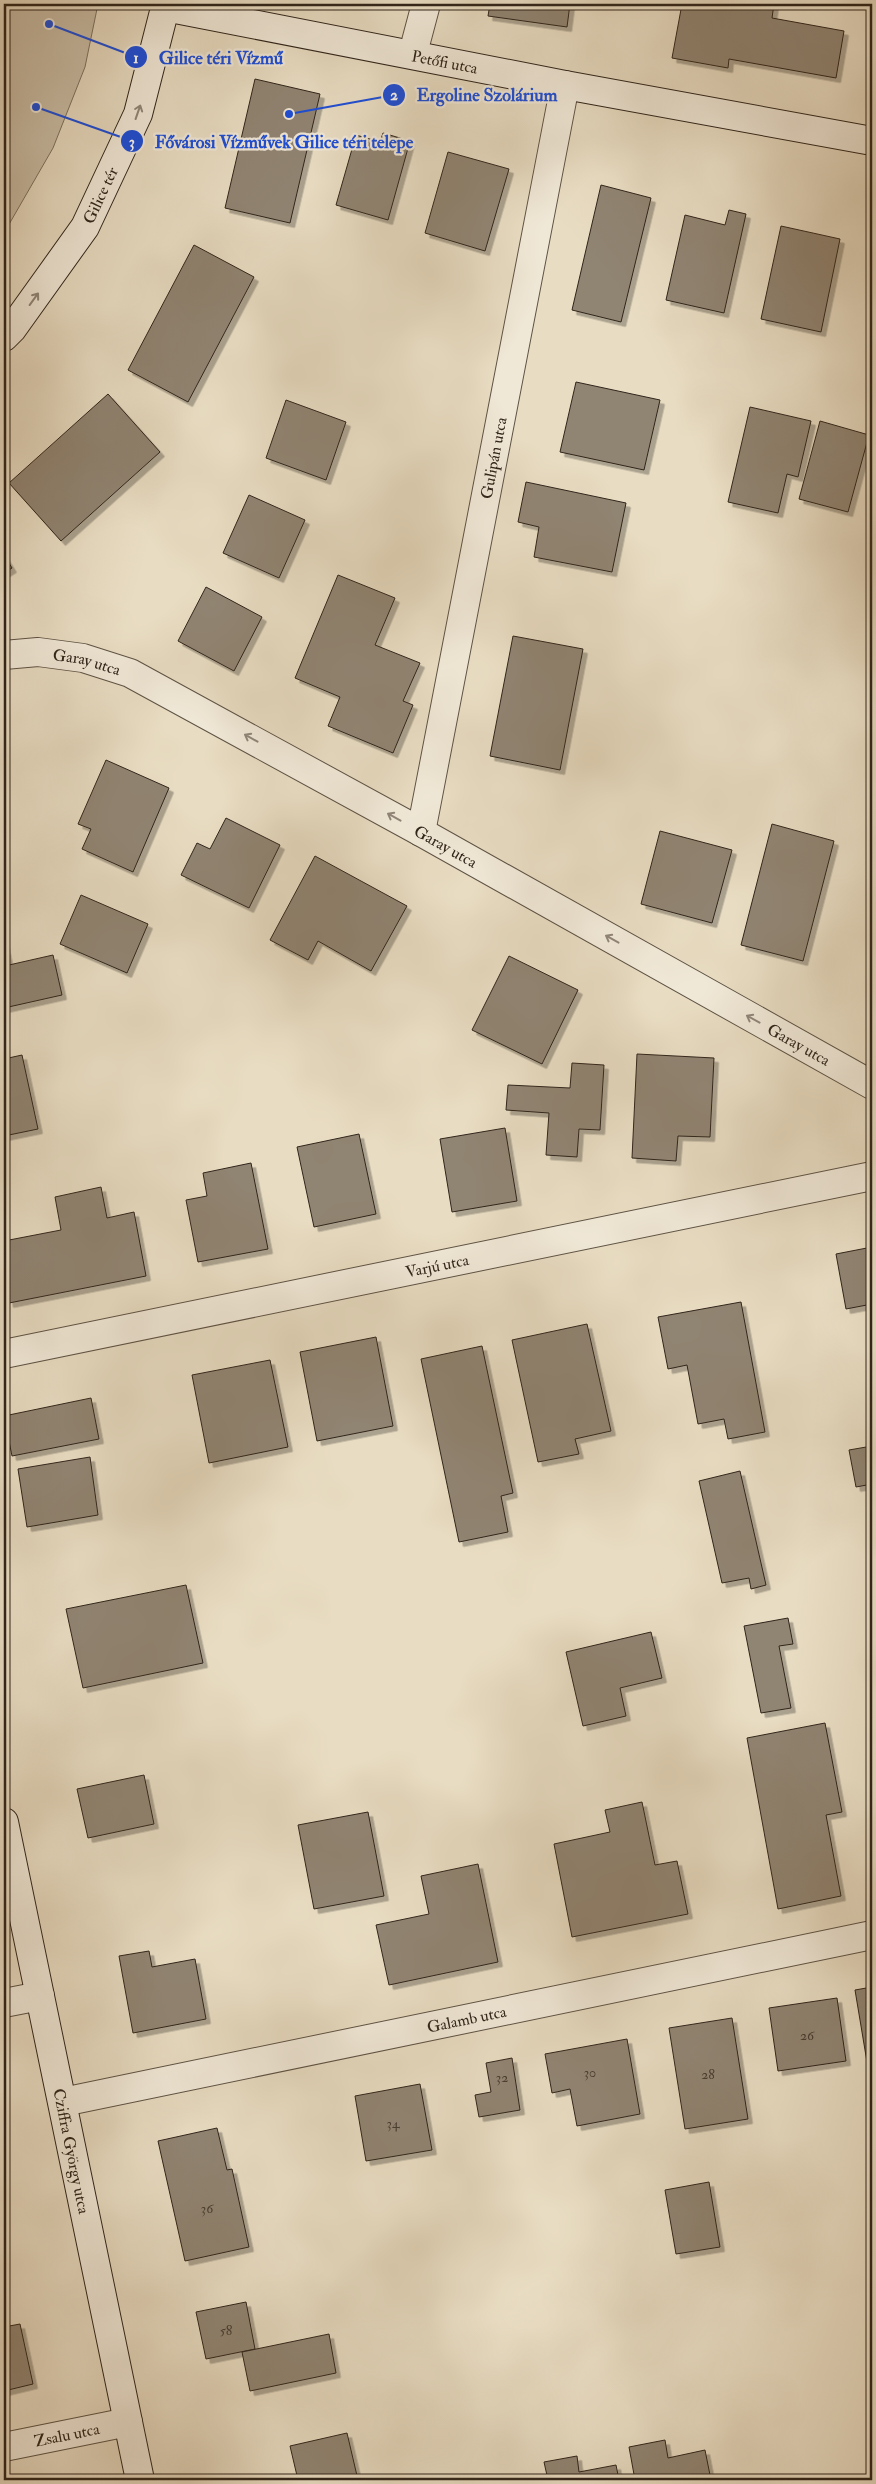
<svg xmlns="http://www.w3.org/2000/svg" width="876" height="2484" font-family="'IM FELL Double Pica',serif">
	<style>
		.green { fill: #c9bda6; stroke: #7c7160 }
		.building { fill: #908472; stroke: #30251b; filter: url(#shadow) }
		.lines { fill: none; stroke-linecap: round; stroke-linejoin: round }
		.street-casing { stroke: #5e5345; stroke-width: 30 }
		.secondary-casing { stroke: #30251b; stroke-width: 30 }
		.street { stroke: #f0e8d7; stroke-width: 28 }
		.secondary { stroke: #f0e8d7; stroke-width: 28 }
		.oneway { stroke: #908679 }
		.labels { text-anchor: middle; stroke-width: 4.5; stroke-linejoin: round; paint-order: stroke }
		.number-label { font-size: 14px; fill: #483d31 }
		.street-label { font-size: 16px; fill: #30251b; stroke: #f0e8d7 }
		.leader { fill: none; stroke: #1d4ed8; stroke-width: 2 }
		.callout-dot { fill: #1d4ed8; stroke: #f0e8d7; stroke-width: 2 }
		.mark-label { font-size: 15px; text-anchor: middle; font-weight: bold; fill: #fff }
		.callout-label { font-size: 18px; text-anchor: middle; font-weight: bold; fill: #1d4ed8; stroke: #f0e8d7; stroke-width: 4.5; stroke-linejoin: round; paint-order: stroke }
	</style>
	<defs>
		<filter id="shadow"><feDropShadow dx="4.5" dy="4.5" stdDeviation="0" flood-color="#0004"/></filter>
	</defs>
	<rect width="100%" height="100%" fill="#e8dcc2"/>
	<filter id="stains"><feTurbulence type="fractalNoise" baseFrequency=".004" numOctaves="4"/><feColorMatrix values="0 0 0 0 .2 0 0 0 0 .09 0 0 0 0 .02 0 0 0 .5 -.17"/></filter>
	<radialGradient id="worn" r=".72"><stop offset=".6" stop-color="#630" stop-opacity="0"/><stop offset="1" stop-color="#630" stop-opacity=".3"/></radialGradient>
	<!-- green -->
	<path class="green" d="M4 4H98L85 67 53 148 4 233Z"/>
	<!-- building -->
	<g class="building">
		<path d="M490 4H570L567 27 488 16Z"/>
		<path d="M682 4H774L772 18 844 31 836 78 729 59 728 68 672 58Z"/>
		<path d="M255 79 320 94 290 223 225 208Z"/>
		<path d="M383 133 410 141 388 220 336 205 356 135 380 142Z"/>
		<path d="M448 152 509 169 485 251 425 233Z"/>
		<path d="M601 185 651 198 621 322 572 310Z"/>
		<path d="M729 210 746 214 724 313 666 300 685 215 725 225Z"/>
		<path d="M781 226 840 239 821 332 761 319Z"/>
		<path d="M194 245 254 277 188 402 128 370Z"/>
		<path d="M576 382 660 400 644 470 560 452Z"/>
		<path d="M108 394 160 452 61 541 9 483Z"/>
		<path d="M286 400 346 422 326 480 266 458Z"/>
		<path d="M750 407 811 421 798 477 787 474 778 513 728 502Z"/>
		<path d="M820 421 869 435 848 512 799 499Z"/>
		<path d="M526 482 626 503 612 572 534 557 539 527 518 522Z"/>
		<path d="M249 495 305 520 279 578 223 553Z"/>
		<path d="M4 555 12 568 4 573Z"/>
		<path d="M338 575 395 598 375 645 420 663 403 701 413 705 393 753 328 726 340 697 295 678Z"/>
		<path d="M206 587 262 617 234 671 178 641Z"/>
		<path d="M513 636 583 649 560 770 490 756Z"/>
		<path d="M106 760 169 788 133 872 82 849 91 829 78 824Z"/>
		<path d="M226 818 280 845 249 908 181 875 197 843 210 849Z"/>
		<path d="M772 824 834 841 803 961 741 945Z"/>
		<path d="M660 831 732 850 712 923 641 904Z"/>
		<path d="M315 856 407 906 371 971 318 941 308 960 270 940Z"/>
		<path d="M81 895 148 924 127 973 60 944Z"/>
		<path d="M4 940 9 965 53 955 62 995 4 1008Z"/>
		<path d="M509 956 578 990 542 1064 472 1030Z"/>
		<path d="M637 1054 714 1058 710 1137 678 1136 676 1161 632 1158Z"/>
		<path d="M22 1055 38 1129 4 1136V1059Z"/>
		<path d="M572 1063 604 1065 600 1130 579 1129 577 1157 546 1155 549 1113 506 1110 508 1085 570 1088Z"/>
		<path d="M505 1128 517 1201 452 1212 440 1139Z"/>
		<path d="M359 1134 376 1214 314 1227 297 1147Z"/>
		<path d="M251 1163 268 1249 198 1262 186 1200 207 1196 203 1173Z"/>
		<path d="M101 1187 107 1218 134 1212 146 1276 9 1303 4 1276V1241L61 1230 55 1197Z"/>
		<path d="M872 1247V1304L846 1309 836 1254Z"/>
		<path d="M741 1302 765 1432 728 1439 724 1419 698 1424 687 1365 668 1369 658 1317Z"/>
		<path d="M587 1324 611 1431 575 1439 579 1454 538 1462 512 1340Z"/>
		<path d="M376 1337 393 1426 317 1441 300 1352Z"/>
		<path d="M482 1346 513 1493 501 1496 508 1532 459 1542 421 1359Z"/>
		<path d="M270 1360 288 1447 209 1463 192 1375Z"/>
		<path d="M91 1398 99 1439 12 1456 4 1416Z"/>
		<path d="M872 1446V1484L856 1487 849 1450Z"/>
		<path d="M90 1457 98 1515 27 1527 18 1469Z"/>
		<path d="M740 1471 766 1585 751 1589 749 1578 722 1583 699 1481Z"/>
		<path d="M186 1585 203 1663 83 1688 66 1609Z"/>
		<path d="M788 1618 793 1644 779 1646 791 1708 761 1713 744 1626Z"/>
		<path d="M651 1632 662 1678 620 1688 626 1716 583 1726 566 1652Z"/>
		<path d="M825 1723 842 1812 826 1815 841 1896 778 1909 747 1738Z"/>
		<path d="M144 1775 154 1824 88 1838 77 1789Z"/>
		<path d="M642 1802 655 1865 677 1861 688 1914 572 1937 554 1844 610 1832 605 1810Z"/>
		<path d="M368 1812 384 1896 314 1909 298 1825Z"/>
		<path d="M478 1864 498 1962 389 1985 376 1925 429 1914 421 1876Z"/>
		<path d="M149 1951 152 1967 195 1959 206 2019 133 2033 119 1956Z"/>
		<path d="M872 1987V2067L868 2068 855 1990Z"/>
		<path d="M837 1998 846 2061 778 2071 769 2008Z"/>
		<path d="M732 2018 748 2119 685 2129 669 2028Z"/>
		<path d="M627 2039 640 2114 577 2126 570 2089 552 2093 545 2054Z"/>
		<path d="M512 2058 520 2110 479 2117 475 2095 491 2092 486 2063Z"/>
		<path d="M420 2084 432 2150 366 2161 355 2096Z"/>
		<path d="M217 2128 227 2170 232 2169 249 2247 185 2261 158 2141Z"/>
		<path d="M709 2182 720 2247 676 2254 665 2190Z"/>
		<path d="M246 2302 255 2349 206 2359 196 2312Z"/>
		<path d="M20 2324 33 2384 4 2391V2327Z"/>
		<path d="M329 2334 336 2373 250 2391 242 2352Z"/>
		<path d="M347 2433 358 2480H298L290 2446Z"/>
		<path d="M665 2440 668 2458 705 2450 711 2480H635L629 2447Z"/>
		<path d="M577 2456 579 2472 616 2465 619 2480H548L544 2462Z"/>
	</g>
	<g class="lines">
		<!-- street casing -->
		<g class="street-casing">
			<g id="street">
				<path d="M413 53 426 4"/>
				<path id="s1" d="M4 655 38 652 83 658 130 673 421 832 872 1085"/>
				<path id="s2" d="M421 832 565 85"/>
				<path id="s3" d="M4 1354 872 1176"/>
				<path d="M4 2003 40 1996"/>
				<path id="s4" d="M63 2102 872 1935"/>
				<path id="s5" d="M4 2447 128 2422"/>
			</g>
		</g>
		<!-- secondary casing -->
		<g class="secondary-casing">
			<g id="secondary">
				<path id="s6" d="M165 7 565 85 872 141"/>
				<path id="s7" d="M4 337 12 329 85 227 138 114 166 4"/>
				<path id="s8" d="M4 1822 140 2480"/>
			</g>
		</g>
		<!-- street -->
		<use href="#street" class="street"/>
		<!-- secondary -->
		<use href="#secondary" class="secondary"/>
	</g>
	<!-- one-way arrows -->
	<defs><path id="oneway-shaft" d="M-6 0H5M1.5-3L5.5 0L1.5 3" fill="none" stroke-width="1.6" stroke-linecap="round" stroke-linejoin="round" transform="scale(1.25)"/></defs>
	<g class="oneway">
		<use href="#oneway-shaft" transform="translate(138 112) rotate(-71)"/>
		<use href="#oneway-shaft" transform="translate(34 299) rotate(-54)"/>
		<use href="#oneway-shaft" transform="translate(251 738) rotate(-151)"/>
		<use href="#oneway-shaft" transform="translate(394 817) rotate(-151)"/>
		<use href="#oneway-shaft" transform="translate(612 939) rotate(-151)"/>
		<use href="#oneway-shaft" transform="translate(753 1019) rotate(-151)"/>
	</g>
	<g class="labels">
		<!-- number labels -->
		<g class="number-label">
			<text x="807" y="2040">26</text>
			<text x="590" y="2077">30</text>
			<text x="708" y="2079">28</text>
			<text x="502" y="2082">32</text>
			<text x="393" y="2128">34</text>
			<text x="207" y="2213">36</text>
			<text x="226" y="2335">58</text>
		</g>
		<!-- street labels -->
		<g class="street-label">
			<text dy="6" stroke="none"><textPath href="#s6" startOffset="285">Petőfi utca</textPath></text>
			<text dy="6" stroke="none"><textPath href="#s7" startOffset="172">Gilice tér</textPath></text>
			<text dy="6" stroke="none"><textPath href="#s2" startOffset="381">Gulipán utca</textPath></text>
			<text dy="6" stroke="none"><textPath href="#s1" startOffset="84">Garay utca</textPath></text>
			<text dy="6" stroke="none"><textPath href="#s1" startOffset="489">Garay utca</textPath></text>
			<text dy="6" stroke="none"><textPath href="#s1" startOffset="894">Garay utca</textPath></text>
			<text dy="6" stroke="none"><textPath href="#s3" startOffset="442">Varjú utca</textPath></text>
			<text dy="6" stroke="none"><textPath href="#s4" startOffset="412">Galamb utca</textPath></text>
			<text dy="6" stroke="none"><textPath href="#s8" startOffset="336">Cziffra György utca</textPath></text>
			<text dy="6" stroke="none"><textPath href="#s5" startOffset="64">Zsalu utca</textPath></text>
		</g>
	</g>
	<!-- callouts -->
	<path class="leader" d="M49 24L136 57M289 114L394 95M36 107L132 141"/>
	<g class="callout-dot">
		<circle cx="49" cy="24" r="5"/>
		<circle cx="289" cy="114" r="5"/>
		<circle cx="36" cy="107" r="5"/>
		<circle cx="136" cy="57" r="12"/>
		<circle cx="394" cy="95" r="12"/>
		<circle cx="132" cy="141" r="12"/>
	</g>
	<g class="mark-label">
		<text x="136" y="63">1</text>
		<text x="394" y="100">2</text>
		<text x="132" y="147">3</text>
	</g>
	<g class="callout-label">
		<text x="221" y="64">Gilice téri Vízmű</text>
		<text x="487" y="101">Ergoline Szolárium</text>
		<text x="284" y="148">Fővárosi Vízművek Gilice téri telepe</text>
	</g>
	<!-- margin -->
	<rect width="876" height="2484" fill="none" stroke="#e8dcc2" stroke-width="20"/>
	<rect x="5" y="5" width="866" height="2474" fill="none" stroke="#30251b" stroke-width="2.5"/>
	<rect x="10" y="10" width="856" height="2464" fill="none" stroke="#30251b"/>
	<rect width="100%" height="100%" filter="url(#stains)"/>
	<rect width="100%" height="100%" fill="url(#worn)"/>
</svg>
